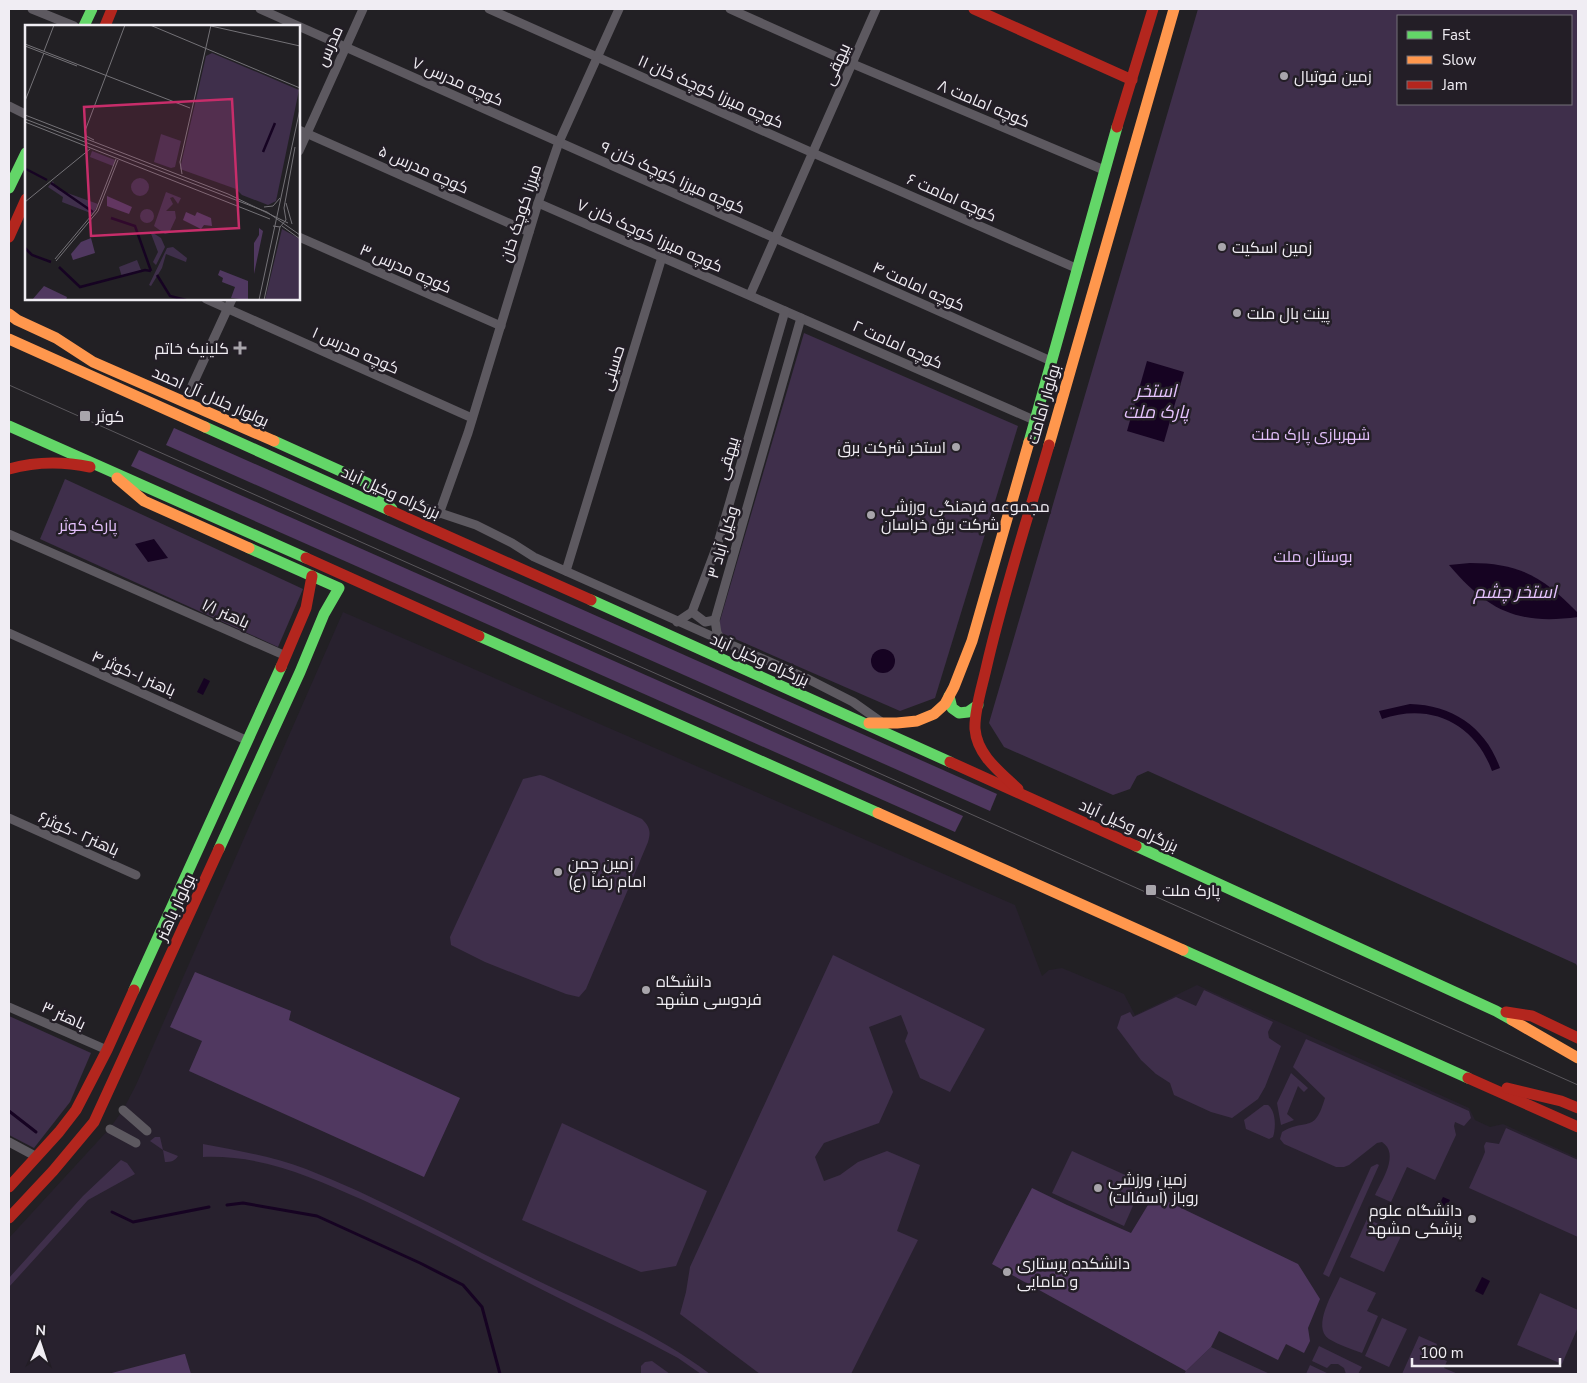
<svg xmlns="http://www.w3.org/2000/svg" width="1587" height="1383" font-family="'Nunito Sans',Cairo,sans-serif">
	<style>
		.built { fill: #28212e }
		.green { fill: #3f2f4b; fill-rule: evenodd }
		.forest { fill: #503860 }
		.water { fill: #160322 }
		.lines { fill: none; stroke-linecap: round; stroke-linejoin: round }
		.stream { stroke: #160322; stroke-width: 3 }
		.street { stroke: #5d5960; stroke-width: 9 }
		.fast { stroke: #63d668; stroke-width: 11 }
		.slow { stroke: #ff974d; stroke-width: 11 }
		.jam { stroke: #b3261e; stroke-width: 11 }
		.tram { stroke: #5a575c; stroke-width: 1 }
		.poi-dot { fill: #a8a5ab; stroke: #231e26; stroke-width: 2 }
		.labels { text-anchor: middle; stroke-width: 5; stroke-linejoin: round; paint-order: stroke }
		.street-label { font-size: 16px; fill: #f0edf3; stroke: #231e26 }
		.poi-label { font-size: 16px; fill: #f0edf3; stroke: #231e26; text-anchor: start }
		.park-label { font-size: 16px; fill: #e3c0fb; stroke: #231e26 }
		.water-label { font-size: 18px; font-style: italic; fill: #e6c3fe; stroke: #231e26 }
		.inset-river { fill: none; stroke: #160322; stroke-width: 2.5 }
		.inset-road { fill: none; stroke: #747277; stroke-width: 1 }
		.view { fill: #c72d6a; fill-opacity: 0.15; stroke: #c72d6a; stroke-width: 2.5 }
		.inset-edge { fill: none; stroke: #f0edf3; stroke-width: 2.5 }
	</style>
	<rect width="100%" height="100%" fill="#222024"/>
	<!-- built -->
	<path class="built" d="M343 612 1015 905 1042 976 1049 970 1062 968 1124 994 1135 1015 1197 985 1469 1108 1475 1120 1490 1127 1503 1124 1578 1158V1374H9V1238L109 1129 123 1110 136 1085Z"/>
	<!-- green -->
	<g class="green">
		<path d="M1198 9H1578V968L1576 964 1148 771 1137 776 1130 789 1113 795 1004 747 989 723ZM1398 16H1571V104H1398Z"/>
		<path d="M804 333 1018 426 935 698 900 711 717 631Z"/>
		<path d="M65 479 303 589 278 647 40 539Z"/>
		<path d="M540 775 544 776 642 819C650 827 651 832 648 842L586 989 579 997 566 994 485 962 451 945 450 937 517 792 523 779Z"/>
		<path d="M833 955 985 1029 950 1092 920 1078 905 1041 908 1033 901 1015 869 1027 893 1092 879 1123 824 1143 815 1157 824 1181 840 1175 858 1162 887 1151 920 1165 897 1231 918 1240 851 1374H760L680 1314 686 1292 690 1267Z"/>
		<path d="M1204 990 1273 1022 1268 1032 1269 1038 1281 1046 1265 1087 1258 1099 1232 1118 1211 1112 1174 1095 1170 1083 1156 1074 1141 1060 1117 1028 1121 1016 1130 1012 1133 1017 1176 997 1196 1006Z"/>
		<path d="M9 1016 91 1053 70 1102 34 1148 9 1135Z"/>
		<path d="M1306 1039 1469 1111 1471 1118 1464 1126 1455 1122 1454 1126 1456 1135 1435 1180 1407 1167 1391 1202 1375 1195C1382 1180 1400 1154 1382 1142L1377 1143 1349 1165 1344 1167H1336L1284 1144 1280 1139 1282 1132C1308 1117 1314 1135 1325 1098L1293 1067Z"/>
		<path d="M1291 1073 1308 1088 1304 1092 1298 1086 1287 1114 1294 1120 1281 1125 1277 1103Z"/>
		<path d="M1264 1105H1268C1276 1111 1276 1128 1273 1137L1269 1139 1246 1129 1244 1120Z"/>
		<path d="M562 1123 707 1191 676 1266 641 1272 522 1220Z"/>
		<path d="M1506 1128 1578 1160V1237L1469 1188 1483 1157 1485 1152 1484 1146 1486 1142 1499 1144Z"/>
		<path d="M155 1137H160L163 1150 178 1156C175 1161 171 1162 165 1162L163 1150 150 1141Z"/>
		<path d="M203 1144C238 1151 273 1156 306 1169 381 1198 452 1239 524 1274 587 1305 655 1332 710 1374H701L678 1358 642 1339C588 1313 535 1286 482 1259 443 1238 403 1219 363 1200 309 1176 263 1155 203 1157Z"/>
		<path d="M1072 1151 1143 1183 1124 1226 1052 1193Z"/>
		<path d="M121 1160 127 1163 135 1174 88 1200 9 1287V1278L83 1196Z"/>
		<path d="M1377 1164 1379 1165 1329 1277 1323 1274 1371 1167Z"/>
		<path d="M1367 1219 1402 1234 1384 1272 1350 1257Z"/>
		<path d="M1340 1277 1376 1293 1367 1311 1378 1316 1362 1353C1351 1349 1339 1345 1329 1339 1311 1327 1334 1291 1340 1277Z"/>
		<path d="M1540 1293 1578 1310V1327L1562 1364 1517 1345Z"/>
		<path d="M1382 1318 1407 1329 1389 1367 1365 1356Z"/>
		<path d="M1419 1336 1437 1344 1434 1352 1436 1354 1435 1356 1447 1361 1444 1368 1458 1374H1402Z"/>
		<path d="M1319 1346 1362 1367 1358 1374H1346L1344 1368 1338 1364H1331L1327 1368 1312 1361Z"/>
		<path d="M1211 1347 1270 1374H1184L1186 1371Z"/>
		<path d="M652 1361 670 1374H641V1366L645 1362Z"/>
		<path d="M1310 1365 1329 1374H1306Z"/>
	</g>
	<!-- forest -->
	<g class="forest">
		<path d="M174 428 997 794 990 811 166 445Z"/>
		<path d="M139 450 963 816 955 832 131 466Z"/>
		<path d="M195 972 291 1011 289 1020 460 1098 424 1177 189 1071 202 1041 170 1027Z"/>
		<path d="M1032 1188 1067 1205 1131 1233 1154 1195 1298 1264 1320 1299 1308 1328 1310 1341 1304 1353 1286 1344 1278 1360 1219 1331 1211 1347 1186 1371 992 1264Z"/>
		<path d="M185 1354 191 1374H108L184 1354Z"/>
	</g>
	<!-- water -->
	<g class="water">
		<path d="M1147 361 1184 372 1164 442 1127 431Z"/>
		<path d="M154 539 168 558 148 562 135 544Z"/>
		<path d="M1470 563C1521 563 1544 578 1578 613V617C1518 625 1488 611 1449 565Z"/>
		<circle cx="883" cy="661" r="12"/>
		<path d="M204 678 210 681 203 695 197 692Z"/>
		<path d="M1410 704C1453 705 1486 728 1500 768L1492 771C1475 723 1430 702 1382 719L1379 711Z"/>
		<path d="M1443 1197 1450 1200 1443 1214 1436 1211Z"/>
		<path d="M1482 1277 1490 1281 1483 1295 1475 1291Z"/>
	</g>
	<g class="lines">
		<!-- stream -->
		<g class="stream">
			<path d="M9 1111 36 1132"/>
			<path d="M227 1205 243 1203 317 1216 420 1263 463 1285 482 1307 500 1374"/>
			<path d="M112 1212 133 1222 209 1207"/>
		</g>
		<!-- street -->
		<g class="street">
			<path d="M32 9 74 26"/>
			<path d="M260 9 1051 361"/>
			<path d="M489 9 813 153 1078 269"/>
			<path d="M730 9 853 64 1104 170"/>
			<path d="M9 106 25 114"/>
			<path d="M299 130 529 232"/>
			<path d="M299 151 363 9"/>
			<path d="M538 203 1034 420"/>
			<path d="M299 237 501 326"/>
			<path d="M750 295 876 9"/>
			<path d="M206 299 472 418"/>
			<path d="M185 401 232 299"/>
			<path d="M422 507 476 525 512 543 534 557 806 678 853 702 884 724"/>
			<path d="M439 514 468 433 538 203 559 142 619 9"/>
			<path d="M9 534 286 656"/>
			<path d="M566 571 662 257"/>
			<path d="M692 612 705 622 715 620"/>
			<path d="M677 622 692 612 718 543 785 311"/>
			<path d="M9 633 248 741"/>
			<path d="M722 641 717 633 715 620 801 318"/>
			<path d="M9 818 136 875"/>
			<path d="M9 1007 107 1050"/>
			<path d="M123 1110 147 1131"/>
			<path d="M110 1129 136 1143"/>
			<path d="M9 1142 37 1157"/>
		</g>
		<!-- fast -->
		<g class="fast">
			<path d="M84 26 92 9"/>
			<path d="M9 188 26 153"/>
			<path d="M9 426 306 558"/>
			<path d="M205 427 389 510"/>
			<path d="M274 441 367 483 392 509"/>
			<path d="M1029 442 1117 127"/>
			<path d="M591 600 950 762"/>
			<path d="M479 636 878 813"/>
			<path d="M949 696 952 708 959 713 968 712 978 705"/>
			<path d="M1136 846 1496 1011 1512 1020"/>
			<path d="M219 849 300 672 324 614 339 588 249 548"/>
			<path d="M1183 950 1468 1078"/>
			<path d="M134 990 281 667"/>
		</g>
		<!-- slow -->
		<g class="slow">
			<path d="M9 314 17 320 56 338 93 362 274 441"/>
			<path d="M9 339 205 427"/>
			<path d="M1049 445 1174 9"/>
			<path d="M117 478 144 501 249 548"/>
			<path d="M869 723H897L917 721 934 714 945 704 954 687 972 641 1029 442"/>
			<path d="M878 813 1183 950"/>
			<path d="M1512 1020 1578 1058"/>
		</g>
		<!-- jam -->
		<g class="jam">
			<path d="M974 9 1132 80"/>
			<path d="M105 26 112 9"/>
			<path d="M1117 127 1153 9"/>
			<path d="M9 237 26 199"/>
			<path d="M9 469C37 461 62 461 90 467"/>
			<path d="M389 510 591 600"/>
			<path d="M306 558 479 636"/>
			<path d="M281 667 306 608 312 576"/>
			<path d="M950 762 1136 846"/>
			<path d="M1018 789C1000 772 977 755 975 729 974 711 982 687 986 669 1003 594 1027 520 1049 445"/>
			<path d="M1506 1012 1532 1016 1578 1038"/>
			<path d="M1468 1078 1578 1127"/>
			<path d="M1507 1088 1561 1101 1578 1108"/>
			<path d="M9 1187 59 1132 76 1110 107 1050 134 990"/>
			<path d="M9 1218 53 1171 94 1122 219 849"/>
		</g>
		<!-- tram -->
		<path class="tram" d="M9 385 1578 1085"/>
	</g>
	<!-- markers -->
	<g class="poi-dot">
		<circle cx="1284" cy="76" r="5"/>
		<circle cx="1222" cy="247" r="5"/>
		<circle cx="1237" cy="313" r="5"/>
		<path d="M237.5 340.5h5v5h5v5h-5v5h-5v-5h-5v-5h5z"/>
		<rect x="79" y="410" width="12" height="12" rx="2.5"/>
		<circle cx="956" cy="447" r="5"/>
		<circle cx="871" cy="515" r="5"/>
		<circle cx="558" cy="872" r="5"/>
		<rect x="1145" y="884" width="12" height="12" rx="2.5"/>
		<circle cx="646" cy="990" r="5"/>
		<circle cx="1098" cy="1188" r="5"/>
		<circle cx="1472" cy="1219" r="5"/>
		<circle cx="1007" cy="1272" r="5"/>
	</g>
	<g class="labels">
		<!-- street labels -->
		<g class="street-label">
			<text transform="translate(329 46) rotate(-66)" y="6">مدرس</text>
			<text transform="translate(836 64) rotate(-66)" y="6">بیهقی</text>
			<text transform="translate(458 81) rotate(24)" y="6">کوچه مدرس ۷</text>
			<text transform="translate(711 91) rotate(24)" y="6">کوچه میرزا کوچک خان ۱۱</text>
			<text transform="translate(984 103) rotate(23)" y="6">کوچه امامت ۸</text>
			<text transform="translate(424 169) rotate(24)" y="6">کوچه مدرس ۵</text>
			<text transform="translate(673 177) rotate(24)" y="6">کوچه میرزا کوچک خان ۹</text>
			<text transform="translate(952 197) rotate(24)" y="6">کوچه امامت ۶</text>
			<text transform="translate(520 213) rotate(-72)" y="6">میرزا کوچک خان</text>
			<text transform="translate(650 235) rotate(24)" y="6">کوچه میرزا کوچک خان ۷</text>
			<text transform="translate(406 268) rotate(24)" y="6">کوچه مدرس ۳</text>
			<text transform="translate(919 286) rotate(24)" y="6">کوچه امامت ۴</text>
			<text transform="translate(898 344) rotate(24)" y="6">کوچه امامت ۲</text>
			<text transform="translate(356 350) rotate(24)" y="6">کوچه مدرس ۱</text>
			<text transform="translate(612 368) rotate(-73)" y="6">حسینی</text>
			<text transform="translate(211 396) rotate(24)" y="6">بولوار جلال آل احمد</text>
			<text transform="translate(1043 404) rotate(-74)" y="6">بولوار امامت</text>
			<text transform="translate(727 458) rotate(-74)" y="6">بیهقی</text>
			<text transform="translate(391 492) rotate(24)" y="6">بزرگراه وکیل آباد</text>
			<text transform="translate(722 542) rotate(-74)" y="6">۳ وکیل آباد</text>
			<text transform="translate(226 613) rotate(24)" y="6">باهنر ۱/۱</text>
			<text transform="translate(760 659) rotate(24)" y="6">بزرگراه وکیل آباد</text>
			<text transform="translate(134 673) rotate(24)" y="6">باهنر ۱-کوثر ۴</text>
			<text transform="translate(1129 825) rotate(24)" y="6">بزرگراه وکیل آباد</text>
			<text transform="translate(79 833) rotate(24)" y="6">باهنر۲ -کوثر۶</text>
			<text transform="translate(175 907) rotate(-65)" y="6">بولوار باهنر</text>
			<text transform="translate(64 1015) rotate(24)" y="6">باهنر ۳</text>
		</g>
		<!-- poi labels -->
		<g class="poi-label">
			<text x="1294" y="82">زمین فوتبال</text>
			<text x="1232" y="253">زمین اسکیت</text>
			<text x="1247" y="319">پینت بال ملت</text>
			<text x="229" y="354" text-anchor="end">کلینیک خاتم</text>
			<text x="96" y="422">کوثر</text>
			<text x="946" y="453" text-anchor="end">استخر شرکت برق</text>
			<text x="881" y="512">مجموعه فرهنگی ورزشی<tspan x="881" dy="18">شرکت برق خراسان</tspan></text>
			<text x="568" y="869">زمین چمن<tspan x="568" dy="18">امام رضا (ع)</tspan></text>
			<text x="1162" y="896">پارک ملت</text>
			<text x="656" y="987">دانشگاه<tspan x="656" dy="18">فردوسی مشهد</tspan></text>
			<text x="1108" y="1185">زمین ورزشی<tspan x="1108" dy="18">روباز (آسفالت)</tspan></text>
			<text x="1462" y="1216" text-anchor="end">دانشگاه علوم<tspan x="1462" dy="18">پزشکی مشهد</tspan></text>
			<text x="1017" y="1269">دانشکده پرستاری<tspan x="1017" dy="18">و مامایی</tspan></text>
		</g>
		<!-- park labels -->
		<g class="park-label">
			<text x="1311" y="440">شهربازی پارک ملت</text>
			<text x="88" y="531">پارک کوثر</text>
			<text x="1313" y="562">بوستان ملت</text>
		</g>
		<!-- water labels -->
		<g class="water-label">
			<text x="1156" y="397">استخر<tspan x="1156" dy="21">پارک ملت</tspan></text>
			<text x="1515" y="598">استخر چشم</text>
		</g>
	</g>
	<!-- overview -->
	<g transform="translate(25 25)">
		<rect width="275" height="275" fill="#222024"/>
		<path d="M187 28 274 65 251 176 243 180 217 170 211 164 155 144 181 31ZM136 109 156 116 150 142 146 143 129 137ZM67 126 90 135 88 141 65 132ZM106 162a9 9 0 1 1 18 0a9 9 0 1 1-18 0ZM28 156 29 159 26 158 34 165 73 179 68 189 37 177 38 172 23 162ZM141 167 156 173 153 179 148 172 145 173 148 179 141 186H150L151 193 144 208 140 209 129 201ZM115 191a7 7 0 1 1 14 0a7 7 0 1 1-14 0ZM257 204 275 214V275H240ZM125 206 136 213 140 222 131 240 128 237 133 227ZM148 222 162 233 161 237 141 229 137 243 126 261 124 260 142 223ZM112 235 116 245 97 252 94 242Z" fill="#3f2f4b"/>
		<path d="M82 171 107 182 104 189 82 181ZM161 187 170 191 172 187 186 193 187 201 179 200 176 204 158 195ZM234 203 238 206 229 249V218L234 210ZM66 213 70 228 48 235 46 229 56 217ZM195 245 223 256V275L206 273 210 262 197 257 198 253 193 250ZM19 261 42 272 41 275H7Z" fill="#503860"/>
		<path class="inset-river" d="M238 127 250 98M1 144 22 155M26 158 68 187M86 193 110 201 126 246M0 223 7 230 26 237M34 242 55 262 120 245 126 246M132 250 145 271 161 275"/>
		<path class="inset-road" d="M125 0 275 63M186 1 275 21M0 19 165 83M0 21 52 41M19 26 29 0M0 76 19 28M0 90 203 169 263 198M0 94 242 187 275 210M0 97 245 194M69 115 61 111 60 106 100 0M157 149 155 137 186 0M0 177 65 124M261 178 267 199M239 182 248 181 255 173M248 201 255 202 261 195 259 183 270 122M257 201 275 214M30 234 71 185 91 134M31 236 73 186 93 135M234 275 275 84M239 275 255 202"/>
		<path class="view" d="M207 74 214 203 66 211 59 82Z"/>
		<rect width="275" height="275" class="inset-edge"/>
	</g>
	<!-- border -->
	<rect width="1587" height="1383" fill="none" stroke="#f0edf3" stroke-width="20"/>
	<!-- legend -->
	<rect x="1397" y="15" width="175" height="90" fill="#231e26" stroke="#757178"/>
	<rect x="1407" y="31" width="25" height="8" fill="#63d668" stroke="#757178"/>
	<text x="1442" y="40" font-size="15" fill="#f0edf3">Fast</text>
	<rect x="1407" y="56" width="25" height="8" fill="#ff974d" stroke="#757178"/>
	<text x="1442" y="65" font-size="15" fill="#f0edf3">Slow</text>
	<rect x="1407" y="81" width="25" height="8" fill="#b3261e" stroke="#757178"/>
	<text x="1442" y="90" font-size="15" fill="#f0edf3">Jam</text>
	<!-- north arrow -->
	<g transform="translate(40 1343) rotate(3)" stroke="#231e26" stroke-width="4" paint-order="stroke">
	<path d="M0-4L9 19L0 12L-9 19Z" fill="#f0edf3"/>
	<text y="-8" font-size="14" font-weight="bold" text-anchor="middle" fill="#f0edf3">N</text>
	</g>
	<!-- scale -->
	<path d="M1412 1358v8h148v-8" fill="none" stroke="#f0edf3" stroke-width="2.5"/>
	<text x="1420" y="1358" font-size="15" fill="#f0edf3" stroke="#231e26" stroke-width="4" paint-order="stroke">100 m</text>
</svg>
